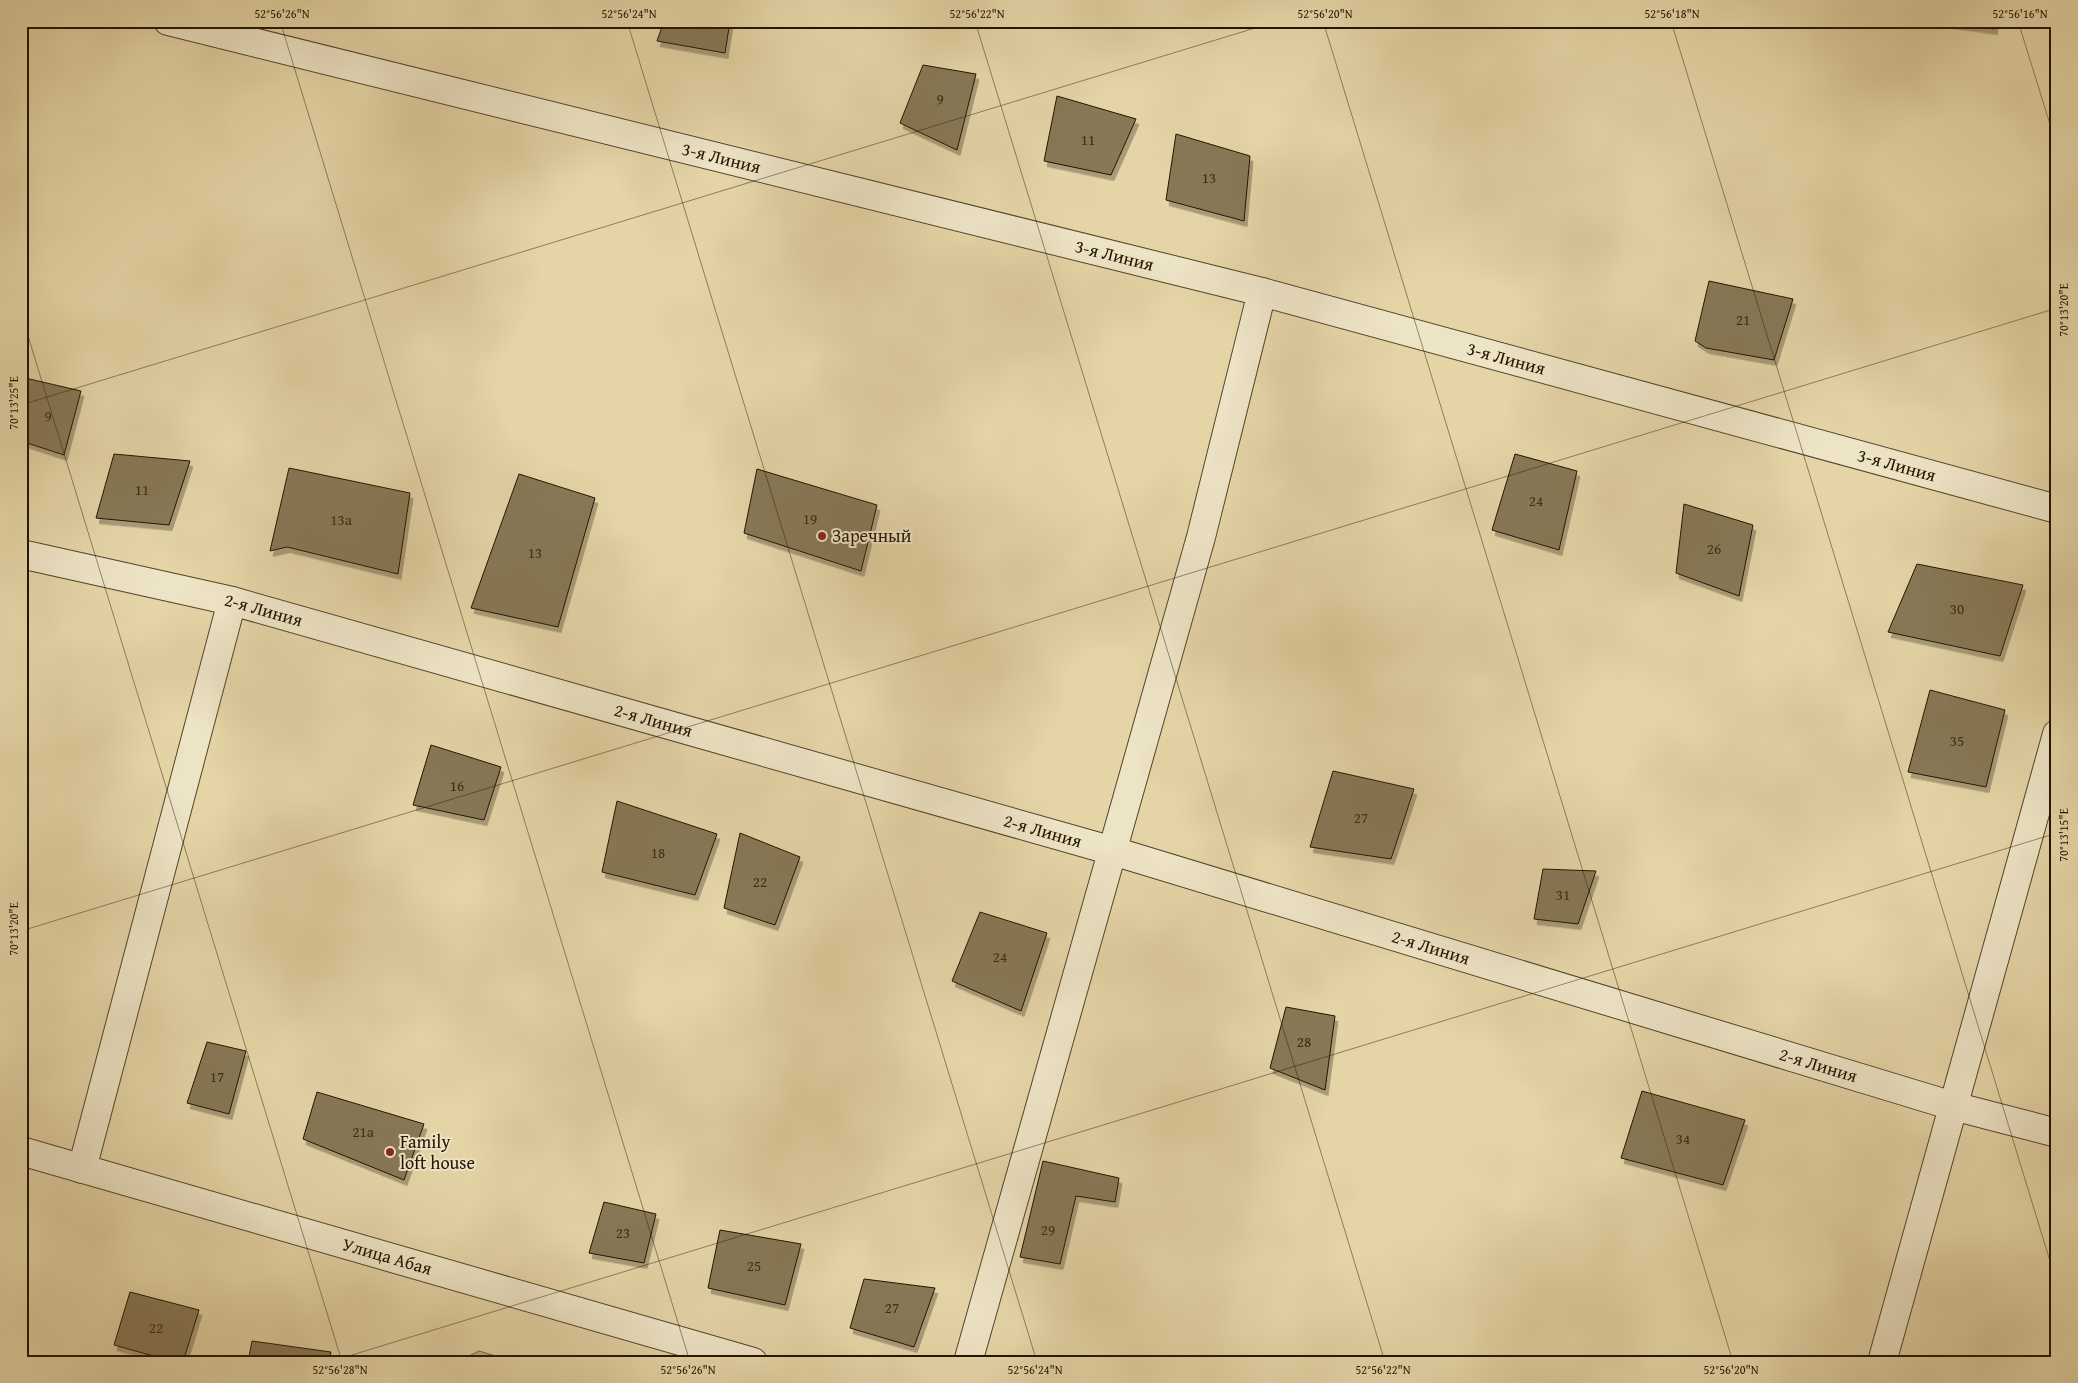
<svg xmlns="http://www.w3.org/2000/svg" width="2078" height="1383" font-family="'Gentium Book Plus',serif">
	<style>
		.green { fill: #c3b38a; stroke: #736445 }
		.building { fill: #877856; stroke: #231400; filter: url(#shadow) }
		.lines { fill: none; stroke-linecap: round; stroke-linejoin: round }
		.minor-casing { stroke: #53442a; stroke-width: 30 }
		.minor { stroke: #ede3c5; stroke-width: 28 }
		.ticks { fill: none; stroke: #231400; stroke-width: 1; stroke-opacity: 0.45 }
		.poi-dot { fill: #8f2418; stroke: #ede3c5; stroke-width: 2 }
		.labels { text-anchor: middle; stroke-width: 4; stroke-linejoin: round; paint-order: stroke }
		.number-label { font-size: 15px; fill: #3c2d16 }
		.street-label { font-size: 18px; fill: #231400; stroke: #ede3c5 }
		.poi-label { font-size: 18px; fill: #231400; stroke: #ede3c5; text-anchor: start }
		.neatline { fill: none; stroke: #231400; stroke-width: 2 }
		.ticks-label { font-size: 12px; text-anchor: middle; fill: #231400 }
	</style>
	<defs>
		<filter id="shadow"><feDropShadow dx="3" dy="5.5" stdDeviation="0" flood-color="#0004"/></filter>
	</defs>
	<rect width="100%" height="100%" fill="#e4d4a6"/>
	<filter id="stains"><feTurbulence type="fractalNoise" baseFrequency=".004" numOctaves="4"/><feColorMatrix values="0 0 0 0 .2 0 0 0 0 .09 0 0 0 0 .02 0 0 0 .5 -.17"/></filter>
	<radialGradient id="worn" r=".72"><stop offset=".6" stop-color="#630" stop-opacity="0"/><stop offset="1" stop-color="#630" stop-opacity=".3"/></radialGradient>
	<!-- green -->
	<path class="green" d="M479 1351 515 1362H457Z"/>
	<!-- building -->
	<g class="building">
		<path d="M664 21H730L725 53 657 41Z"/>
		<path d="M1936 21H1996L1994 29Z"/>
		<path d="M923 65 976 74 957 150 900 123Z"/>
		<path d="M1057 96 1136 119 1111 175 1044 161Z"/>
		<path d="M1176 134 1250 156 1244 221 1166 200Z"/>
		<path d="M1709 281 1793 299 1774 360 1706 348 1695 341Z"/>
		<path d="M21 377 81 391 64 455 21 441Z"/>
		<path d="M114 454 190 461 169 525 96 518Z"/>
		<path d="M1515 454 1577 471 1559 550 1492 530Z"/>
		<path d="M289 468 410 493 398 574 287 547 270 551Z"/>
		<path d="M757 469 877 505 861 571 744 533Z"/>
		<path d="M519 474 595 498 558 627 471 608Z"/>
		<path d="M1684 504 1753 525 1739 596 1676 573Z"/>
		<path d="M1917 564 2023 585 2000 656 1888 632Z"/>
		<path d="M1930 690 2005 710 1986 787 1908 772Z"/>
		<path d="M431 745 501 767 484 820 413 805Z"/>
		<path d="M1333 771 1414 789 1391 859 1310 847Z"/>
		<path d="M617 801 717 834 695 895 602 872Z"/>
		<path d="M740 833 800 857 775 925 724 908Z"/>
		<path d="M1543 869 1596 871 1578 924 1534 919Z"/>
		<path d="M980 912 1047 933 1021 1011 952 981Z"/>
		<path d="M1286 1007 1335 1016 1325 1090 1270 1068Z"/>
		<path d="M207 1042 246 1051 229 1114 187 1103Z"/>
		<path d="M1642 1091 1745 1120 1723 1185 1621 1158Z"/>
		<path d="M317 1092 424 1124 404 1180 303 1139Z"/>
		<path d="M1043 1161 1119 1178 1115 1202 1076 1196 1060 1264 1020 1257Z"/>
		<path d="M604 1202 656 1214 644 1263 589 1253Z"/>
		<path d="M720 1230 801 1244 785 1305 708 1288Z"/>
		<path d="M864 1279 935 1288 914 1347 850 1328Z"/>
		<path d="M130 1292 199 1310 183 1362H175L114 1345Z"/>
		<path d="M252 1341 331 1352 329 1362H248Z"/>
	</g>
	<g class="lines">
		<!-- minor casing -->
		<g class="minor-casing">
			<g id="minor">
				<path id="s1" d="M168 21 1262 292 2057 509"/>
				<path id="s2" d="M21 554 232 601 1113 851 1953 1106 2057 1133"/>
				<path id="s3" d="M21 1151 753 1362"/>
				<path d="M82 1169 232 601"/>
				<path d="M968 1362 1201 537 1262 292"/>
				<path d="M1882 1362 2057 734"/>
			</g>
		</g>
		<!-- minor -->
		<use href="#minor" class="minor"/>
	</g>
	<!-- ticks -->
	<path class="ticks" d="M280 21 690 1362M627 21 1037 1362M975 21 1385 1362M1323 21 1733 1362M1671 21 2057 1284M2018 21 2057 147M21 313 342 1362M21 405 1278 21M21 931 2057 308M329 1362 2057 833M2046 1362 2057 1359"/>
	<!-- markers -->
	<g class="poi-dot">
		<circle cx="822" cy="536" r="5"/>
		<circle cx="390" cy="1152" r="5"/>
	</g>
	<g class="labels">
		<!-- number labels -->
		<g class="number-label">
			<text x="940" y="104">9</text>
			<text x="1088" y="145">11</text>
			<text x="1209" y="183">13</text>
			<text x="1743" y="325">21</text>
			<text x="48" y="421">9</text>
			<text x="142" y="495">11</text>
			<text x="1536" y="506">24</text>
			<text x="810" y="524">19</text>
			<text x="341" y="525">13а</text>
			<text x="1714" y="554">26</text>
			<text x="535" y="558">13</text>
			<text x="1957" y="614">30</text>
			<text x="1957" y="746">35</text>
			<text x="457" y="791">16</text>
			<text x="1361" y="823">27</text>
			<text x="658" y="858">18</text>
			<text x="760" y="887">22</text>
			<text x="1563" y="900">31</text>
			<text x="1000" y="962">24</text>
			<text x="1304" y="1047">28</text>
			<text x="217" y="1082">17</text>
			<text x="363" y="1137">21а</text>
			<text x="1683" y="1144">34</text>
			<text x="1048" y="1235">29</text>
			<text x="623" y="1238">23</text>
			<text x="754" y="1271">25</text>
			<text x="892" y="1313">27</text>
			<text x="156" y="1333">22</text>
		</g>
		<!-- street labels -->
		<g class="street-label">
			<text dy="6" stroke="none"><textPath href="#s1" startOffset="570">3-я Линия</textPath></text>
			<text dy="6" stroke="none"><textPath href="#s1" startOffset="975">3-я Линия</textPath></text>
			<text dy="6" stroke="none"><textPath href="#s1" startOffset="1380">3-я Линия</textPath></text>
			<text dy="6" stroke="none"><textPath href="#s1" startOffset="1785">3-я Линия</textPath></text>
			<text dy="6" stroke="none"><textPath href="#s2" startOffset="249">2-я Линия</textPath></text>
			<text dy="6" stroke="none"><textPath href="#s2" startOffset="654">2-я Линия</textPath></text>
			<text dy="6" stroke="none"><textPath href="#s2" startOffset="1059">2-я Линия</textPath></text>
			<text dy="6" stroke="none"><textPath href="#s2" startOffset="1464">2-я Линия</textPath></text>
			<text dy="6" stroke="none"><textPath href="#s2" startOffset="1869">2-я Линия</textPath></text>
			<text dy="6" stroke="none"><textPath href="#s3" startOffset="381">Улица Абая</textPath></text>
		</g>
		<!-- poi labels -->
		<g class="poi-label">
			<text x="832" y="542">Заречный</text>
			<text x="400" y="1148">Family<tspan x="400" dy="21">loft house</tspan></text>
		</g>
	</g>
	<!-- margin -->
	<rect width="2078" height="1383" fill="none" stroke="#e4d4a6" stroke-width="55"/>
	<rect x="28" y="28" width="2022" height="1328" class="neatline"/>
	<g class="ticks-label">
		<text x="282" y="18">52°56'26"N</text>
		<text x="629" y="18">52°56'24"N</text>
		<text x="977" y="18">52°56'22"N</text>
		<text x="1325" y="18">52°56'20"N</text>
		<text x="1672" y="18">52°56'18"N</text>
		<text x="2020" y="18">52°56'16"N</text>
		<text transform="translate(2064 310) rotate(-90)" y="4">70°13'20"E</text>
		<text transform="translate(14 403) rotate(-90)" y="4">70°13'25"E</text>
		<text transform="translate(2064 835) rotate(-90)" y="4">70°13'15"E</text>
		<text transform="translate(14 929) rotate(-90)" y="4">70°13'20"E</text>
		<text x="340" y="1374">52°56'28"N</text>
		<text x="688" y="1374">52°56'26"N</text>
		<text x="1035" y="1374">52°56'24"N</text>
		<text x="1383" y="1374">52°56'22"N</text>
		<text x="1731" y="1374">52°56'20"N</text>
	</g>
	<rect width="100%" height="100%" filter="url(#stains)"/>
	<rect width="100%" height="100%" fill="url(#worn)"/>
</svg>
